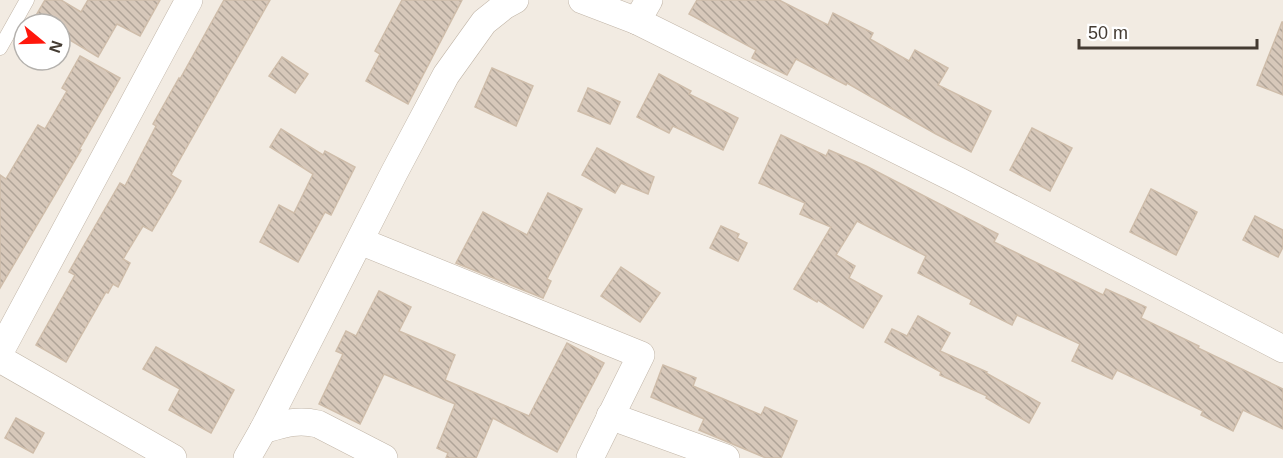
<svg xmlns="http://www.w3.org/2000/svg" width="1283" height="458" font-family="Helvetica,sans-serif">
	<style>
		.building { fill: url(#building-back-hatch); stroke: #cfbdaa; stroke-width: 1.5 }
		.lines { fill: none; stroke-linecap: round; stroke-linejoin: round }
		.lane-casing { stroke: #c1b5a7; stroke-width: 15 }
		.street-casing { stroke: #c1b5a7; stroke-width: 28 }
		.lane { stroke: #fff; stroke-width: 14 }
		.street { stroke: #fff; stroke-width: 27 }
	</style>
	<defs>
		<pattern id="building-back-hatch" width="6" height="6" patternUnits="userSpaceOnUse" patternTransform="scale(1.5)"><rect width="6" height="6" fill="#d7c8ba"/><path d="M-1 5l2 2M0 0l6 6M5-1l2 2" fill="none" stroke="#b0a498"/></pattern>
	</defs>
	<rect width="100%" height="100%" fill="#f2ebe2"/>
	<!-- building -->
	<g class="building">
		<path d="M45 0H61L81 12 88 0H160L140 36 117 24 98 57 60 34V24H31Z"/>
		<path d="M224 0H270L171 175 181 181 174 194 152 231 143 226 123 259 130 263 118 287 113 284 108 293 106 292 66 362 36 345 75 275 69 272 87 240 120 183 125 186 156 126 153 124 179 78 180 79Z"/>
		<path d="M402 0H462L408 104 366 81 380 54 375 51Z"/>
		<path d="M697 0H779L828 25 833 13 873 33 870 39 909 61 915 50 948 68 938 85 991 111 971 152 936 134 847 83 846 85 796 59 787 75 752 58 756 50 689 14Z"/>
		<path d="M1282 22H1283V95L1257 85Z"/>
		<path d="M80 56 120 78 79 150H81L0 288V175L6 179 38 125 45 129 67 91 62 88Z"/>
		<path d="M282 57 308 74 295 93 269 76Z"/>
		<path d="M492 68 533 86 516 126 475 107Z"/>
		<path d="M659 74 691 91 689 94 738 118 723 150 673 126 669 133 637 117Z"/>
		<path d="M588 88 620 102 610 124 578 111Z"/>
		<path d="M1032 128 1072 148 1050 191 1010 170Z"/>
		<path d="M281 129 323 155 325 151 355 167 331 215 325 212 298 262 260 242 279 205 294 213 313 174 270 147Z"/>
		<path d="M781 135 826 156 829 150 866 166 998 234 994 242 1103 295 1106 289 1146 307 1141 318 1199 346 1198 348 1283 389V429L1243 410 1233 431 1201 415 1203 411 1117 370 1112 379 1072 361 1080 344 1017 315 1012 325 970 304 972 300 918 273 926 256 857 221 836 255 855 266 849 278 882 296 863 328 818 300 817 302 794 289 831 227 800 214 805 203 759 183Z"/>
		<path d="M597 148 641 171 654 177 648 194 621 183 615 193 582 175Z"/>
		<path d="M1151 189 1197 212 1176 255 1130 232Z"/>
		<path d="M548 193 582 209 547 279 551 281 543 298 456 263 483 212 527 235Z"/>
		<path d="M1255 216 1283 230V247L1278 257 1243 240Z"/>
		<path d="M721 226 739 234 737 238 747 243 738 261 710 248Z"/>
		<path d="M621 267 660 293 640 322 601 296Z"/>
		<path d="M379 291 411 307 399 331 455 355 445 380 529 416 567 343 604 363 557 452 493 418 476 458H446L448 453 437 448 455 404 384 374 360 424 319 404 343 354 336 351 346 331 356 336Z"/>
		<path d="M918 316 950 333 940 351 987 372 986 373 1040 403 1029 423 986 398 987 396 940 375 941 372 885 342 892 329 907 336Z"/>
		<path d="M156 347 234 390 211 433 169 410 180 389 143 369Z"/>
		<path d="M663 365 696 378 693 386 761 415 765 407 797 421 781 458H766L699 430 704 419 651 397Z"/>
		<path d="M16 418 44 433 33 453 5 438Z"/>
	</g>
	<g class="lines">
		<!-- lane casing -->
		<g class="lane-casing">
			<path id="lane" d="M0 48 27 0"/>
		</g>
		<!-- street casing -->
		<g class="street-casing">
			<g id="street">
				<path d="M582 0 637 21 959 181 1283 349"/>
				<path d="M637 21 649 0"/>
				<path d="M360 241 641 355 590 458"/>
				<path d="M0 352 189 0"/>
				<path d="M0 359 173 458"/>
				<path d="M610 416 726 458"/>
				<path d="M263 430C283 424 297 419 318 424L384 458"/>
				<path d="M247 458 263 430 394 173 446 75 484 22 504 6 515 0"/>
			</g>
		</g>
		<!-- lane -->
		<use href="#lane" class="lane"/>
		<!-- street -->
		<use href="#street" class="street"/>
	</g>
	<!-- north arrow -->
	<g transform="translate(42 42) rotate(109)"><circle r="28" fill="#ffffff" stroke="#b4b1ad" stroke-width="1.5"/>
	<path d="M0-4.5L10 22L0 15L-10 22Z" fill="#ff170c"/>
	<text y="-9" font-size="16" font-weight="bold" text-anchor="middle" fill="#443b32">N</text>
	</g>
	<!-- scale -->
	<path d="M1079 39v9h178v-9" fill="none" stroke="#443b32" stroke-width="3"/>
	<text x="1088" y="39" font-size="18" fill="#443b32" stroke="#ffffff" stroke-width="4.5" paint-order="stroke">50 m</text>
</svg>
